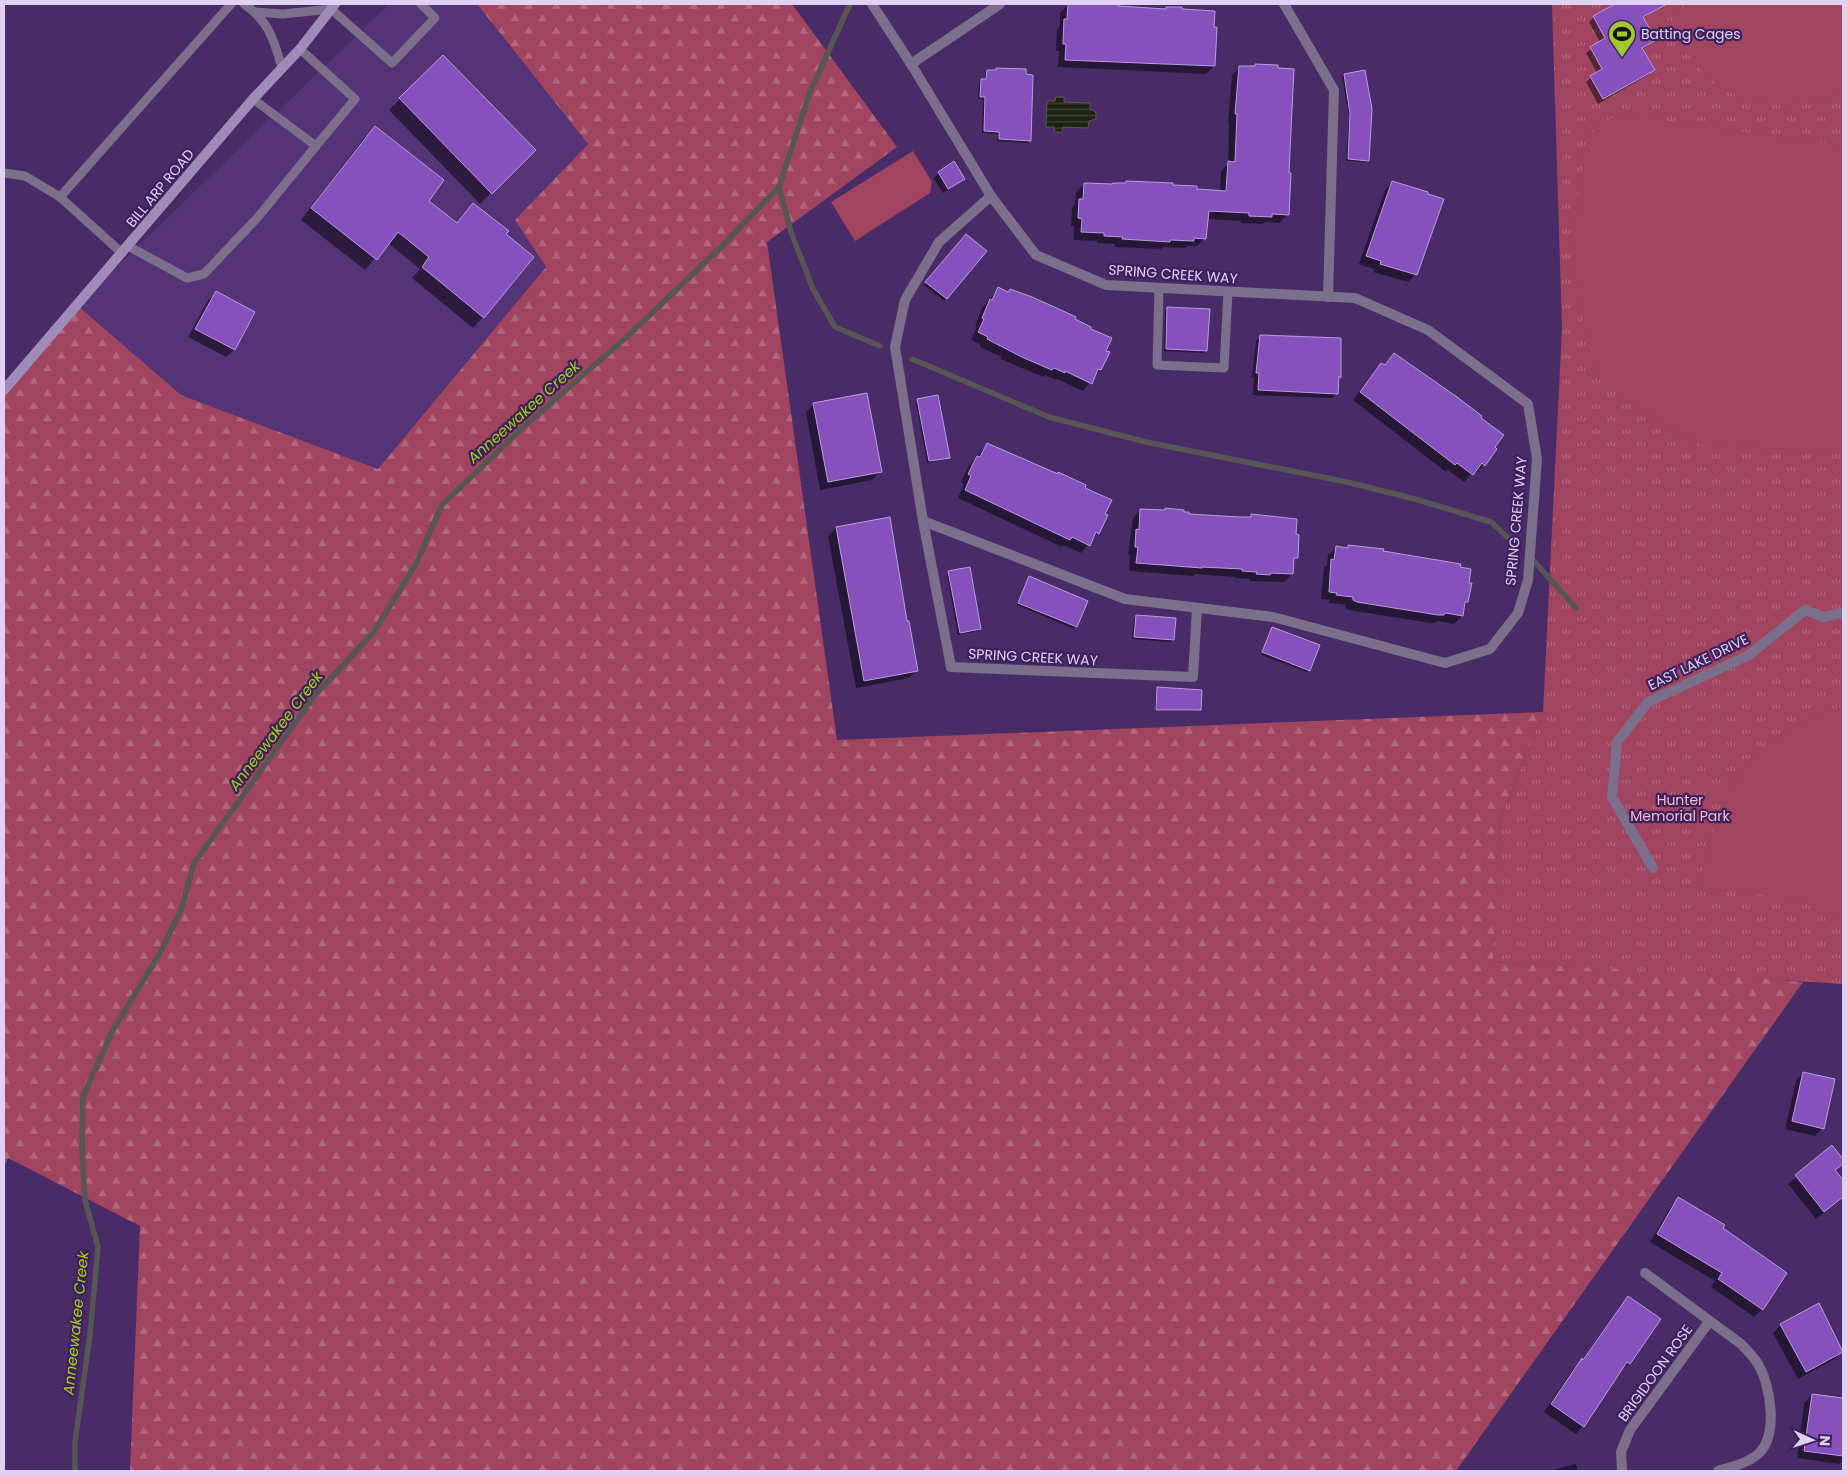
<svg xmlns="http://www.w3.org/2000/svg" width="1847" height="1475" font-family="Poppins,sans-serif">
	<style>
		.built { fill: #543476 }
		.grass { fill: url(#grass-tufts) }
		.forest { fill: url(#forest-firs) }
		.pitch { fill: #a0445f }
		.water { fill: url(#water-rules); stroke: #575654 }
		.shadow { fill: #0007 }
		.lines { fill: none; stroke-linecap: round; stroke-linejoin: round }
		.stream { stroke: #575654; stroke-width: 5.5 }
		.building { fill: #8651bd; stroke: #ba9ce1 }
		.service { stroke: #7b6f8c; stroke-width: 9 }
		.minor { stroke: #7b6f8c; stroke-width: 10 }
		.secondary { stroke: #9e8bb8; stroke-width: 10 }
		.labels { text-anchor: middle; stroke-width: 4.5; stroke-linejoin: round; paint-order: stroke }
		.poi-label { font-size: 14px; fill: #e0d1f4; stroke: #3e215c; text-anchor: start }
		.street-label { font-size: 14px; fill: #e0d1f4; stroke: #3e215c }
		.park-label { font-size: 14px; fill: #febccb; stroke: #3e215c }
		.water-label { font-size: 15px; font-style: italic; fill: #a5d214; stroke: #3e215c }
	</style>
	<defs>
		<pattern id="grass-tufts" width="24" height="20" patternUnits="userSpaceOnUse" patternTransform="scale(1.25)"><rect width="24" height="20" fill="#a0445f"/><path d="M3 7l-1-3M5 7V3M7 7l1-3M15 17l-1-3M17 17v-4M19 17l1-3" fill="none" stroke="#b1677e"/></pattern>
		<pattern id="forest-firs" width="22" height="20" patternUnits="userSpaceOnUse" patternTransform="scale(1.25)"><rect width="22" height="20" fill="#a0445f"/><path d="M5 1l3.5 6h-7zM16 11l3.5 6h-7z" fill="#b1677e"/></pattern>
		<pattern id="water-rules" width="6" height="5" patternUnits="userSpaceOnUse" patternTransform="scale(1.25)"><rect width="6" height="5" fill="#1c2210"/><path d="M0 2.5h6" fill="none" stroke="#3d4133"/></pattern>
	</defs>
	<rect width="100%" height="100%" fill="#492c67"/>
	<!-- built -->
	<path class="built" d="M389 4H477L588 144 515 220 546 267 378 469 181 395 77 305Z"/>
	<!-- grass -->
	<path class="grass" d="M1552 4H1843V984L1492 962 1500 820 1543 712 1562 328Z"/>
	<!-- forest -->
	<path class="forest" d="M477 4H792L897 147 767 242 837 740 1543 712 1500 820 1493 962 1734 976 1803 982 1456 1471H130L140 1226 8 1158 4 1167V390L77 305 181 395 378 469 546 267 515 220 588 144Z"/>
	<!-- pitch -->
	<g class="pitch">
		<path d="M1687 4H1843V90C1830 102 1809 103 1792 104 1783 104 1773 105 1765 104 1735 100 1701 78 1687 51 1681 39 1677 27 1671 16Z"/>
		<path d="M1626 115 1843 146V452L1701 445 1678 434 1627 401 1600 377 1586 340 1578 297 1573 254 1577 205 1586 140 1598 125 1614 117Z"/>
		<path d="M913 151 932 182 930 193 855 241 831 202Z"/>
		<path d="M1843 706V918L1817 912 1802 900 1703 888C1702 867 1708 846 1714 827 1718 817 1721 804 1726 795 1744 762 1780 731 1814 715 1823 711 1834 709 1843 706Z"/>
	</g>
	<!-- water -->
	<path class="water" d="M1056 97H1064V102L1090 103V110H1093L1096 113V119L1089 121 1088 128 1063 127 1062 132H1055L1054 127H1046L1047 101H1055Z"/>
	<!-- shadow -->
	<g class="shadow">
		<path d="M1618 4H1655L1657 8 1643 19 1655 40 1642 50 1653 70 1648 75 1598 104 1586 82 1597 73 1586 53 1600 42 1589 22 1594 17Z"/>
		<path d="M1068 5 1165 10 1166 8 1180 11 1214 66 1206 74 1058 67 1059 51H1056L1057 29 1060 26V13Z"/>
		<path d="M443 57 534 150 480 204 389 110Z"/>
		<path d="M1255 65 1287 215 1279 223 1265 222 1263 224 1241 223V221L1207 219 1205 238 1197 246H1188L1185 248 1163 247 1161 249 1115 247V244L1097 243V241L1074 240V226H1071L1072 208 1075 204 1076 192 1084 184 1172 186 1196 190 1220 191 1221 171 1228 164 1229 122H1228L1232 75 1240 67 1253 68Z"/>
		<path d="M987 71 1030 141 1027 143 997 141 998 134 982 133 983 99H978L979 82 981 80H985V73Z"/>
		<path d="M1344 75 1368 160 1366 162 1346 161 1349 117 1342 77Z"/>
		<path d="M375 128 427 201 456 224 474 205 505 234 483 317 473 328 412 278 420 269 388 243 365 270 301 220 364 138Z"/>
		<path d="M953 163 963 179 943 193 933 178Z"/>
		<path d="M1393 182 1416 274 1408 282 1373 272 1374 269 1359 264 1385 190Z"/>
		<path d="M967 236 985 251 944 301 924 285Z"/>
		<path d="M998 289 1073 320 1105 352 1100 369 1083 391 1057 379 1056 380 1045 375 1043 377 1001 359 1002 357 980 347 981 345 971 340 977 327 975 326 982 308Z"/>
		<path d="M216 293 254 313 234 350 226 357 188 337 208 300Z"/>
		<path d="M1168 309 1206 350 1204 353 1164 351 1165 311Z"/>
		<path d="M1261 336 1341 356 1337 393 1332 398 1253 395 1254 377H1252L1256 341Z"/>
		<path d="M1394 354 1479 418 1495 449 1484 465 1476 473 1474 471 1464 482 1448 470 1446 472 1353 400 1374 372 1381 364 1384 366Z"/>
		<path d="M918 400 949 457 946 459 927 463 916 402Z"/>
		<path d="M814 404 880 472 872 480 820 490 806 412Z"/>
		<path d="M987 445 1084 489 1104 514 1098 533 1081 553 1063 545 1062 547 958 498 964 484 961 482 969 465Z"/>
		<path d="M1141 510 1188 515 1250 518 1252 516 1294 536 1296 557 1292 561V574L1284 582 1249 581 1250 579 1235 578V577L1195 574 1193 576 1129 571 1130 555H1128L1133 518Z"/>
		<path d="M836 528 906 623 917 670 909 678 856 688 828 536Z"/>
		<path d="M1349 546 1381 552 1467 602 1463 606 1462 616 1454 624 1437 621 1435 623H1430L1349 610 1345 608 1346 605 1329 603 1330 600 1321 599 1324 568 1327 565 1328 555 1336 548 1346 549Z"/>
		<path d="M949 572 980 629 978 631 958 635 947 575Z"/>
		<path d="M1029 578 1076 626 1074 629 1017 605Z"/>
		<path d="M1136 617 1173 640 1171 642 1132 639 1134 619Z"/>
		<path d="M1272 628 1309 670 1307 672 1261 655Z"/>
		<path d="M1158 688 1200 709 1197 711H1155L1156 690Z"/>
		<path d="M1803 1073 1823 1128 1815 1136 1785 1129 1796 1081Z"/>
		<path d="M1832 1147 1843 1161 1835 1171 1843 1182V1197L1816 1219 1788 1184Z"/>
		<path d="M1679 1199 1721 1229 1762 1309 1754 1317 1711 1287 1715 1281 1650 1242 1671 1206Z"/>
		<path d="M1629 1297V1363L1621 1371 1583 1426 1576 1434 1544 1412 1574 1368 1582 1360 1621 1305Z"/>
		<path d="M1818 1305 1843 1351 1835 1359 1798 1379 1773 1333 1781 1325Z"/>
		<path d="M1812 1395 1843 1399V1460L1839 1464 1797 1458 1804 1403Z"/>
		<path d="M1576 1464 1578 1471H1549Z"/>
	</g>
	<g class="lines">
		<!-- stream -->
		<g class="stream">
			<path d="M779 187 791 232 813 289 835 327 880 346"/>
			<path d="M912 359 1049 417 1146 442 1347 482 1415 499 1491 522 1516 545"/>
			<path d="M1534 561 1576 608"/>
			<path d="M75 1471V1442L90 1335 98 1247 85 1200 82 1149 83 1096 113 1030 160 953 181 910 194 863 316 694 373 633 416 564 442 505 520 430 629 335 722 246 779 187 810 92 850 4"/>
		</g>
	</g>
	<!-- building -->
	<g class="building">
		<path d="M1068 4H1118V6L1166 9V7H1182V9L1215 11 1214 27H1217L1215 66 1065 60 1066 44H1063L1064 19H1067Z"/>
		<path d="M1615 4H1667L1643 17 1656 40 1642 48 1655 70 1603 99 1590 76 1602 69 1590 47 1605 38 1593 16Z"/>
		<path d="M443 55 536 150 492 194 399 98Z"/>
		<path d="M1255 64 1278 65V68L1294 69 1290 151 1289 173H1291L1289 215 1272 214V217L1249 216V213L1209 211 1206 239 1194 238V241L1170 240V242L1122 239 1123 237 1104 236V233L1081 232 1082 219 1078 218 1079 199H1083L1084 183 1112 184 1113 183H1125L1126 181 1173 183V185L1197 186V189L1226 191 1228 161 1235 162 1237 114H1235L1239 66H1255Z"/>
		<path d="M996 68 1026 69V74L1033 75 1031 141 999 139V132L984 131 985 97H980L981 79H986L987 70H996Z"/>
		<path d="M1365 70 1372 109 1369 161 1348 159 1350 114 1344 74Z"/>
		<path d="M375 126 444 180 429 201 457 223 473 203 509 231 506 234 534 257 484 318 422 267 429 257 398 232 377 260 311 208Z"/>
		<path d="M954 161 965 179 948 189 938 172Z"/>
		<path d="M1392 181 1428 192V194L1444 199 1417 275 1380 264 1381 261 1366 256Z"/>
		<path d="M966 234 987 251 947 299 925 282Z"/>
		<path d="M998 287 1008 292 1010 289 1032 297 1061 310 1076 317 1075 319 1091 327V329L1112 338 1106 351 1110 352 1101 370 1098 369 1092 384 1065 371V373L1054 368 1052 370 1024 358 987 339 988 337 978 332 984 319 982 318 990 299 992 300Z"/>
		<path d="M216 291 255 312 235 350 195 329Z"/>
		<path d="M1167 307 1210 309 1207 351 1166 349Z"/>
		<path d="M1260 335 1341 338V378L1339 376 1338 394 1258 390 1259 373H1256Z"/>
		<path d="M1394 353 1457 397 1482 416 1481 418 1504 435 1495 447 1497 449 1485 466 1482 463 1473 475 1457 463 1455 465 1360 392 1381 363 1385 365Z"/>
		<path d="M867 393 882 472 828 482 813 403Z"/>
		<path d="M938 395 950 458 929 461 917 399Z"/>
		<path d="M987 443 1058 474V472L1086 485 1085 488 1112 500 1105 514 1108 515 1099 534 1096 532 1090 546 1072 537 1070 540 965 490 971 476 968 474 977 456 980 457Z"/>
		<path d="M1165 508 1184 510V512H1189V514L1239 517H1251V514L1297 519 1296 534 1299 535 1298 558H1294L1293 574 1271 573 1270 575 1256 574 1257 572 1242 571V569L1202 567V568L1136 563 1138 547H1135L1136 529 1139 530 1140 509 1165 510Z"/>
		<path d="M890 517 907 621H909L918 671 864 681 836 527Z"/>
		<path d="M1348 545 1384 549 1383 551 1461 564 1460 567 1471 569 1469 583H1472L1468 602H1465L1463 616 1445 613 1444 615H1438L1357 602 1353 600V597L1336 595 1337 593 1329 592 1331 559 1334 560 1336 546 1348 548Z"/>
		<path d="M970 567 981 629 960 633 948 571Z"/>
		<path d="M1029 576 1088 601 1077 627 1018 603Z"/>
		<path d="M1136 615 1176 618 1174 640 1134 637Z"/>
		<path d="M1272 627 1320 645 1310 671 1262 652Z"/>
		<path d="M1157 687 1202 690 1201 710H1156Z"/>
		<path d="M1803 1072 1835 1079 1824 1129 1792 1121Z"/>
		<path d="M1832 1145 1843 1159V1164L1835 1170 1843 1180V1197L1824 1212 1795 1175Z"/>
		<path d="M1678 1197 1725 1225 1723 1228 1787 1273 1763 1310 1718 1279 1722 1273 1657 1234Z"/>
		<path d="M1628 1296 1661 1319 1630 1364 1627 1362 1584 1427 1551 1404 1582 1358 1583 1360Z"/>
		<path d="M1819 1303 1843 1352 1806 1372 1780 1324Z"/>
		<path d="M1812 1394 1843 1398V1456L1804 1451Z"/>
	</g>
	<g class="lines">
		<!-- service -->
		<g class="service">
			<path d="M244 4C269 21 274 40 282 68"/>
			<path d="M256 12 283 14 331 9 392 63 435 18 421 4"/>
			<path d="M253 99 316 146 355 99 300 49"/>
			<path d="M4 173 25 176 60 197 231 4"/>
			<path d="M60 197 122 253"/>
			<path d="M128 246 187 278 204 274 258 217 316 146"/>
			<path d="M1159 288 1157 365 1224 368 1228 292"/>
		</g>
		<!-- minor -->
		<g class="minor">
			<path d="M872 4 911 64 991 196 1036 255 1106 285 1355 298 1428 330 1528 404 1537 459 1528 580 1518 613 1490 649 1445 663 1273 617 1125 599 923 521 895 347 905 300 939 242 991 196"/>
			<path d="M1284 4 1334 90 1328 297"/>
			<path d="M911 64 1000 4"/>
			<path d="M923 521 951 667 1193 677 1197 608"/>
			<path d="M1653 868 1612 797 1617 742 1648 702 1749 655 1805 610 1824 617 1843 613"/>
			<path d="M1645 1273 1741 1344C1747 1350 1753 1356 1758 1364 1771 1386 1779 1437 1757 1455 1746 1464 1730 1467 1718 1471"/>
			<path d="M1622 1471 1621 1452 1630 1430 1709 1322"/>
		</g>
		<!-- secondary -->
		<path class="secondary" d="M4 390 253 99 300 49 335 4"/>
	</g>
	<!-- icons -->
	<defs>
		<g id="stadium-pin" transform="scale(1.4375)"><path d="M0 17L-7.5 6A9.5 9.5 0 1 1 7.5 6Z" fill="#a0ca2c" stroke="#3e215c"/><path d="M0-5a6.5 5 0 1 0 0 10a6.5 5 0 1 0 0-10ZM-3.5-1.8h7v3.6h-7Z" fill="#111"/></g>
	</defs>
	<g fill-rule="evenodd">
		<use href="#stadium-pin" x="1622" y="34"/>
	</g>
	<g class="labels">
		<!-- poi labels -->
		<g class="poi-label">
			<text x="1641" y="39">Batting Cages</text>
		</g>
		<!-- street labels -->
		<g class="street-label">
			<text transform="translate(160 188) rotate(-50)" y="5">BILL ARP ROAD</text>
			<text transform="translate(1173 274) rotate(4)" y="5">SPRING CREEK WAY</text>
			<text transform="translate(1516 521) rotate(-85)" y="5">SPRING CREEK WAY</text>
			<text transform="translate(1033 657) rotate(3)" y="5">SPRING CREEK WAY</text>
			<text transform="translate(1698 662) rotate(-26)" y="5">EAST LAKE DRIVE</text>
			<text transform="translate(1655 1373) rotate(-54)" y="5">BRIGIDOON ROSE</text>
		</g>
		<!-- park labels -->
		<g class="park-label">
			<text x="1680" y="805">Hunter<tspan x="1680" dy="16">Memorial Park</tspan></text>
		</g>
		<!-- water labels -->
		<g class="water-label">
			<text transform="translate(524 412) rotate(-42)" y="5">Anneewakee Creek</text>
			<text transform="translate(276 731) rotate(-53)" y="5">Anneewakee Creek</text>
			<text transform="translate(76 1323) rotate(-84)" y="5">Anneewakee Creek</text>
		</g>
	</g>
	<!-- border -->
	<rect width="1847" height="1475" fill="none" stroke="#e0d1f4" stroke-width="10"/>
	<!-- north arrow -->
	<g transform="translate(1812 1440) rotate(93)" stroke="#3e215c" stroke-width="4" paint-order="stroke">
	<path d="M0-4L9 19L0 12L-9 19Z" fill="#e0d1f4"/>
	<text y="-8" font-size="14" font-weight="bold" text-anchor="middle" fill="#e0d1f4">N</text>
	</g>
</svg>
